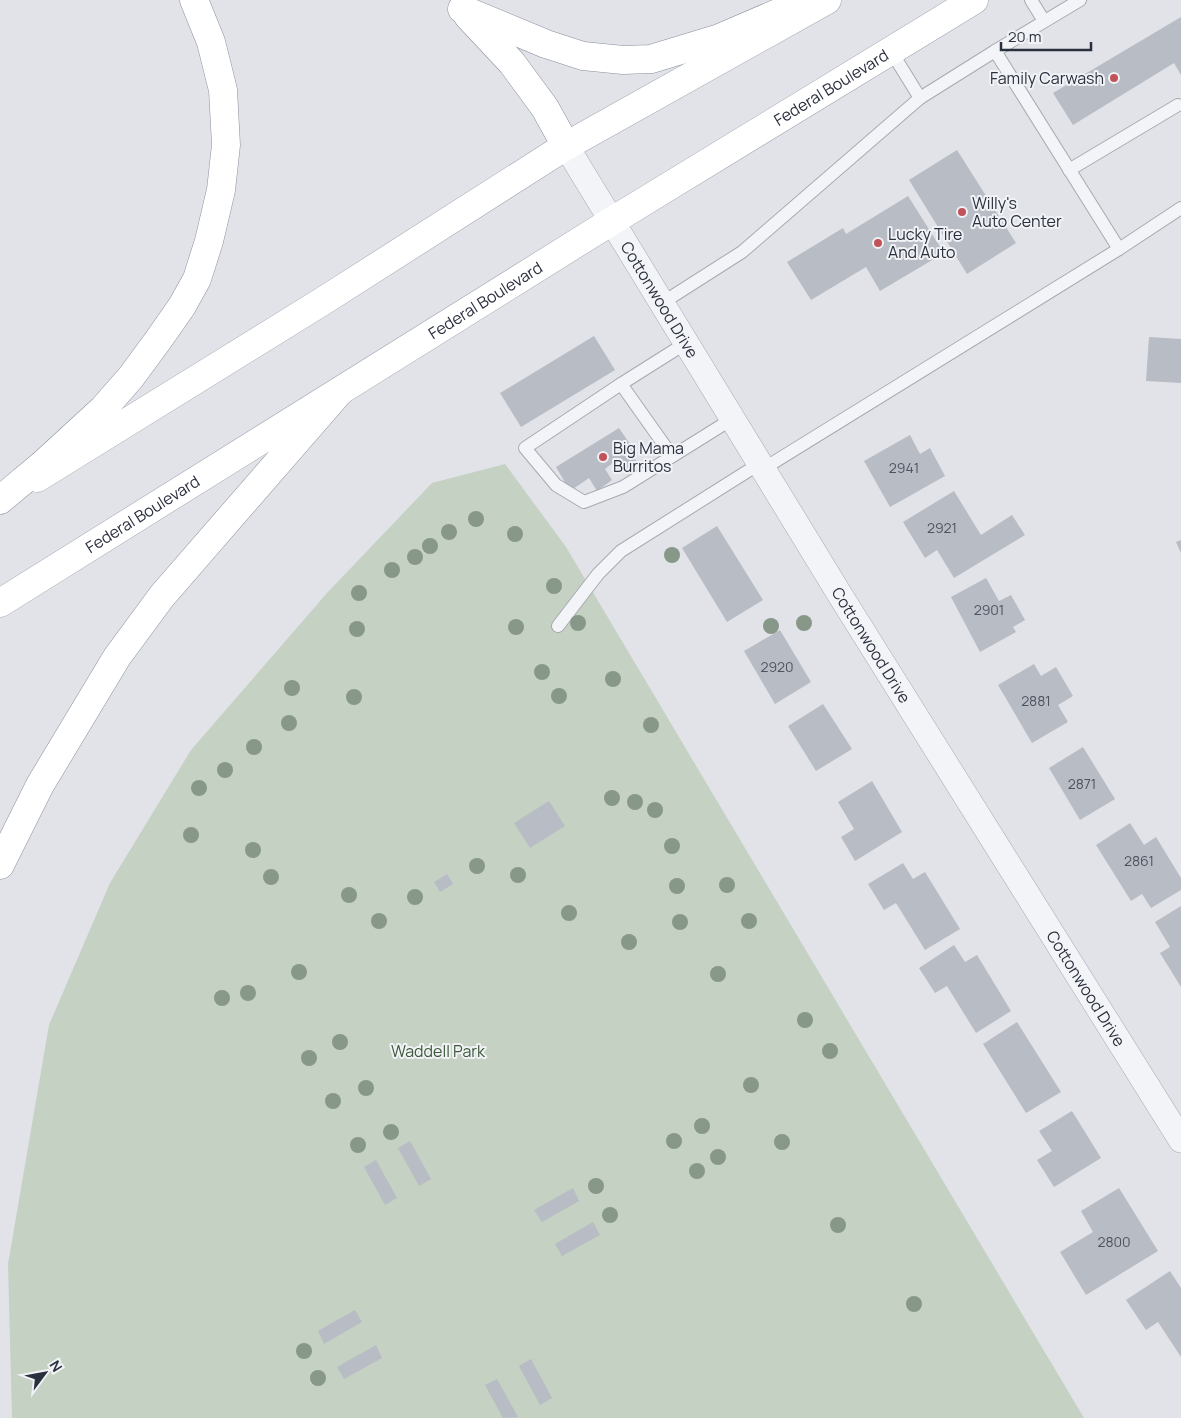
<svg xmlns="http://www.w3.org/2000/svg" width="1181" height="1418" font-family="Manrope,sans-serif">
	<style>
		.green { fill: #c5d1c3 }
		.building { fill: #b8bcc4 }
		.lines { fill: none; stroke-linecap: round; stroke-linejoin: round }
		.lane-casing { stroke: #a7aab2; stroke-width: 14 }
		.street-casing { stroke: #a7aab2; stroke-width: 26 }
		.primary-casing { stroke: #a1a7b3; stroke-width: 29 }
		.highway-casing { stroke: #8a909d; stroke-width: 29 }
		.lane { stroke: #f3f4f7; stroke-width: 12 }
		.street { stroke: #f3f4f7; stroke-width: 25 }
		.primary { stroke: #fff; stroke-width: 28 }
		.highway { stroke: #fff; stroke-width: 28 }
		.tree { fill: #879788 }
		.poi-dot { fill: #c1525a; stroke: #f0f2f6; stroke-width: 2 }
		.labels { text-anchor: middle; stroke-width: 4; stroke-linejoin: round; paint-order: stroke }
		.number-label { font-size: 14px; fill: #4e5360 }
		.poi-label { font-size: 16px; fill: #2b303e; stroke: #f0f2f6; text-anchor: start }
		.street-label { font-size: 16px; fill: #2b303e; stroke: #f0f2f6 }
		.park-label { font-size: 16px; fill: #3d5939; stroke: #f0f2f6 }
	</style>
	<rect width="100%" height="100%" fill="#e1e3e8"/>
	<!-- green -->
	<path class="green" d="M505 464 566 547 1084 1418H12L8 1264 49 1025 110 883 191 750 327 593 432 483Z"/>
	<!-- building -->
	<g class="building">
		<path d="M1181 17V75L1174 63 1073 125 1053 93Z"/>
		<path d="M957 150 1016 243 967 274 909 180Z"/>
		<path d="M908 196 944 253 880 291 866 267 811 300 787 262 843 228 846 234Z"/>
		<path d="M594 336 615 370 521 427 500 393Z"/>
		<path d="M1149 337 1181 339V383L1146 381Z"/>
		<path d="M619 428 634 450 630 452 637 462 620 473 614 462 605 469 612 480 597 491 589 478 570 491 556 467Z"/>
		<path d="M910 435 920 454 930 448 945 476 890 507 864 461Z"/>
		<path d="M954 491 981 535 1012 515 1025 535 954 578 937 550 925 558 903 522Z"/>
		<path d="M717 526 763 600 727 622 682 548Z"/>
		<path d="M1181 540V553L1176 542Z"/>
		<path d="M986 578 999 601 1011 595 1025 620 1013 627 1016 632 980 652 951 597Z"/>
		<path d="M780 630 811 682 775 704 744 651Z"/>
		<path d="M1034 664 1041 676 1056 667 1073 696 1058 705 1068 722 1032 743 998 685Z"/>
		<path d="M823 704 852 749 816 771 788 726Z"/>
		<path d="M1083 747 1115 799 1080 820 1049 768Z"/>
		<path d="M872 781 902 832 855 861 841 837 854 829 838 802Z"/>
		<path d="M549 801 565 826 530 848 514 823Z"/>
		<path d="M1130 823 1144 845 1156 837 1181 878V890L1151 908 1142 894 1131 901 1096 845Z"/>
		<path d="M903 863 913 879 925 872 960 929 925 950 896 903 884 910 868 884Z"/>
		<path d="M447 874 453 884 440 892 434 882Z"/>
		<path d="M1181 906V987L1160 953 1170 947 1155 922Z"/>
		<path d="M954 945 965 962 977 955 1011 1011 976 1033 947 986 935 993 919 968Z"/>
		<path d="M1017 1022 1061 1092 1026 1113 983 1044Z"/>
		<path d="M1072 1111 1101 1158 1054 1187 1037 1160 1052 1151 1039 1131Z"/>
		<path d="M410 1141 431 1179 419 1186 398 1148Z"/>
		<path d="M376 1160 397 1198 385 1205 364 1167Z"/>
		<path d="M573 1188 579 1201 542 1222 534 1210Z"/>
		<path d="M1119 1188 1158 1251 1086 1295 1060 1252 1093 1232 1081 1211Z"/>
		<path d="M593 1222 600 1235 562 1256 555 1244Z"/>
		<path d="M1170 1271 1181 1288V1357L1158 1322 1146 1330 1126 1300Z"/>
		<path d="M355 1310 362 1322 324 1344 318 1331Z"/>
		<path d="M376 1345 382 1358 344 1379 337 1367Z"/>
		<path d="M531 1359 552 1398 540 1405 519 1366Z"/>
		<path d="M497 1379 518 1417 503 1418 485 1385Z"/>
	</g>
	<g class="lines">
		<!-- lane casing -->
		<g class="lane-casing">
			<g id="lane">
				<path d="M1031 0 1044 21"/>
				<path d="M1080 0 995 51 1119 249"/>
				<path d="M891 51 920 98"/>
				<path d="M1069 170 1178 105"/>
				<path d="M662 303 742 252 920 98 995 51"/>
				<path d="M686 343 621 384 525 448 556 485 584 502 623 487 732 419"/>
				<path d="M621 384 672 456"/>
				<path d="M763 469 1119 249 1181 208"/>
				<path d="M558 626 598 574 621 551 759 464"/>
			</g>
		</g>
		<!-- street casing -->
		<g class="street-casing">
			<g id="street">
				<path id="s1" d="M566 146 840 595 1181 1140"/>
			</g>
		</g>
		<!-- primary casing -->
		<g class="primary-casing">
			<g id="primary">
				<path d="M37 478 323 301 566 146 827 0"/>
				<path id="s2" d="M0 603 612 221 974 0"/>
			</g>
		</g>
		<!-- highway casing -->
		<g class="highway-casing">
			<g id="highway">
				<path d="M462 9 546 44 583 56 623 60 651 59 717 39 808 0"/>
				<path d="M468 16 512 63 545 108 566 146"/>
				<path d="M0 500 42 465 103 409 131 377 159 339 182 306 197 279 209 241 221 190 226 145 223 90 211 42 194 0"/>
				<path d="M0 865 40 785 117 657 162 596 340 391"/>
			</g>
		</g>
		<!-- lane -->
		<use href="#lane" class="lane"/>
		<!-- street -->
		<use href="#street" class="street"/>
		<!-- primary -->
		<use href="#primary" class="primary"/>
		<!-- highway -->
		<use href="#highway" class="highway"/>
	</g>
	<!-- trees -->
	<g class="tree">
		<circle cx="476" cy="519" r="8"/>
		<circle cx="449" cy="532" r="8"/>
		<circle cx="515" cy="534" r="8"/>
		<circle cx="430" cy="546" r="8"/>
		<circle cx="672" cy="555" r="8"/>
		<circle cx="415" cy="557" r="8"/>
		<circle cx="392" cy="570" r="8"/>
		<circle cx="554" cy="586" r="8"/>
		<circle cx="359" cy="593" r="8"/>
		<circle cx="578" cy="623" r="8"/>
		<circle cx="804" cy="623" r="8"/>
		<circle cx="771" cy="626" r="8"/>
		<circle cx="516" cy="627" r="8"/>
		<circle cx="357" cy="629" r="8"/>
		<circle cx="542" cy="672" r="8"/>
		<circle cx="613" cy="679" r="8"/>
		<circle cx="292" cy="688" r="8"/>
		<circle cx="559" cy="696" r="8"/>
		<circle cx="354" cy="697" r="8"/>
		<circle cx="289" cy="723" r="8"/>
		<circle cx="651" cy="725" r="8"/>
		<circle cx="254" cy="747" r="8"/>
		<circle cx="225" cy="770" r="8"/>
		<circle cx="199" cy="788" r="8"/>
		<circle cx="612" cy="798" r="8"/>
		<circle cx="635" cy="802" r="8"/>
		<circle cx="655" cy="810" r="8"/>
		<circle cx="191" cy="835" r="8"/>
		<circle cx="672" cy="846" r="8"/>
		<circle cx="253" cy="850" r="8"/>
		<circle cx="477" cy="866" r="8"/>
		<circle cx="518" cy="875" r="8"/>
		<circle cx="271" cy="877" r="8"/>
		<circle cx="727" cy="885" r="8"/>
		<circle cx="677" cy="886" r="8"/>
		<circle cx="349" cy="895" r="8"/>
		<circle cx="415" cy="897" r="8"/>
		<circle cx="569" cy="913" r="8"/>
		<circle cx="379" cy="921" r="8"/>
		<circle cx="749" cy="921" r="8"/>
		<circle cx="680" cy="922" r="8"/>
		<circle cx="629" cy="942" r="8"/>
		<circle cx="299" cy="972" r="8"/>
		<circle cx="718" cy="974" r="8"/>
		<circle cx="248" cy="993" r="8"/>
		<circle cx="222" cy="998" r="8"/>
		<circle cx="805" cy="1020" r="8"/>
		<circle cx="340" cy="1042" r="8"/>
		<circle cx="830" cy="1051" r="8"/>
		<circle cx="309" cy="1058" r="8"/>
		<circle cx="751" cy="1085" r="8"/>
		<circle cx="366" cy="1088" r="8"/>
		<circle cx="333" cy="1101" r="8"/>
		<circle cx="702" cy="1126" r="8"/>
		<circle cx="391" cy="1132" r="8"/>
		<circle cx="674" cy="1141" r="8"/>
		<circle cx="782" cy="1142" r="8"/>
		<circle cx="358" cy="1145" r="8"/>
		<circle cx="718" cy="1157" r="8"/>
		<circle cx="697" cy="1171" r="8"/>
		<circle cx="596" cy="1186" r="8"/>
		<circle cx="610" cy="1215" r="8"/>
		<circle cx="838" cy="1225" r="8"/>
		<circle cx="914" cy="1304" r="8"/>
		<circle cx="304" cy="1351" r="8"/>
		<circle cx="318" cy="1378" r="8"/>
	</g>
	<!-- markers -->
	<g class="poi-dot">
		<circle cx="1114" cy="78" r="5"/>
		<circle cx="962" cy="212" r="5"/>
		<circle cx="878" cy="243" r="5"/>
		<circle cx="603" cy="457" r="5"/>
	</g>
	<g class="labels">
		<!-- number labels -->
		<g class="number-label">
			<text x="904" y="473">2941</text>
			<text x="942" y="533">2921</text>
			<text x="989" y="615">2901</text>
			<text x="777" y="672">2920</text>
			<text x="1036" y="706">2881</text>
			<text x="1082" y="789">2871</text>
			<text x="1139" y="866">2861</text>
			<text x="1114" y="1247">2800</text>
		</g>
		<!-- poi labels -->
		<g class="poi-label">
			<text x="1104" y="84" text-anchor="end">Family Carwash</text>
			<text x="972" y="209">Willy's<tspan x="972" dy="18">Auto Center</tspan></text>
			<text x="888" y="240">Lucky Tire<tspan x="888" dy="18">And Auto</tspan></text>
			<text x="613" y="454">Big Mama<tspan x="613" dy="18">Burritos</tspan></text>
		</g>
		<!-- street labels -->
		<g class="street-label">
			<text dy="6" stroke="none"><textPath href="#s2" startOffset="978">Federal Boulevard</textPath></text>
			<text dy="6" stroke="none"><textPath href="#s1" startOffset="180">Cottonwood Drive</textPath></text>
			<text dy="6" stroke="none"><textPath href="#s2" startOffset="572">Federal Boulevard</textPath></text>
			<text dy="6" stroke="none"><textPath href="#s2" startOffset="168">Federal Boulevard</textPath></text>
			<text dy="6" stroke="none"><textPath href="#s1" startOffset="585">Cottonwood Drive</textPath></text>
			<text dy="6" stroke="none"><textPath href="#s1" startOffset="990">Cottonwood Drive</textPath></text>
		</g>
		<!-- park labels -->
		<g class="park-label">
			<text x="438" y="1057">Waddell Park</text>
		</g>
	</g>
	<!-- north arrow -->
	<g transform="translate(45 1373) rotate(58)" stroke="#f0f2f6" stroke-width="4" paint-order="stroke">
	<path d="M0-4L9 19L0 12L-9 19Z" fill="#2b303e"/>
	<text y="-8" font-size="14" font-weight="bold" text-anchor="middle" fill="#2b303e">N</text>
	</g>
	<!-- scale -->
	<path d="M1001 42v8h90v-8" fill="none" stroke="#2b303e" stroke-width="2.5"/>
	<text x="1008" y="42" font-size="15" fill="#2b303e" stroke="#f0f2f6" stroke-width="4" paint-order="stroke">20 m</text>
</svg>
